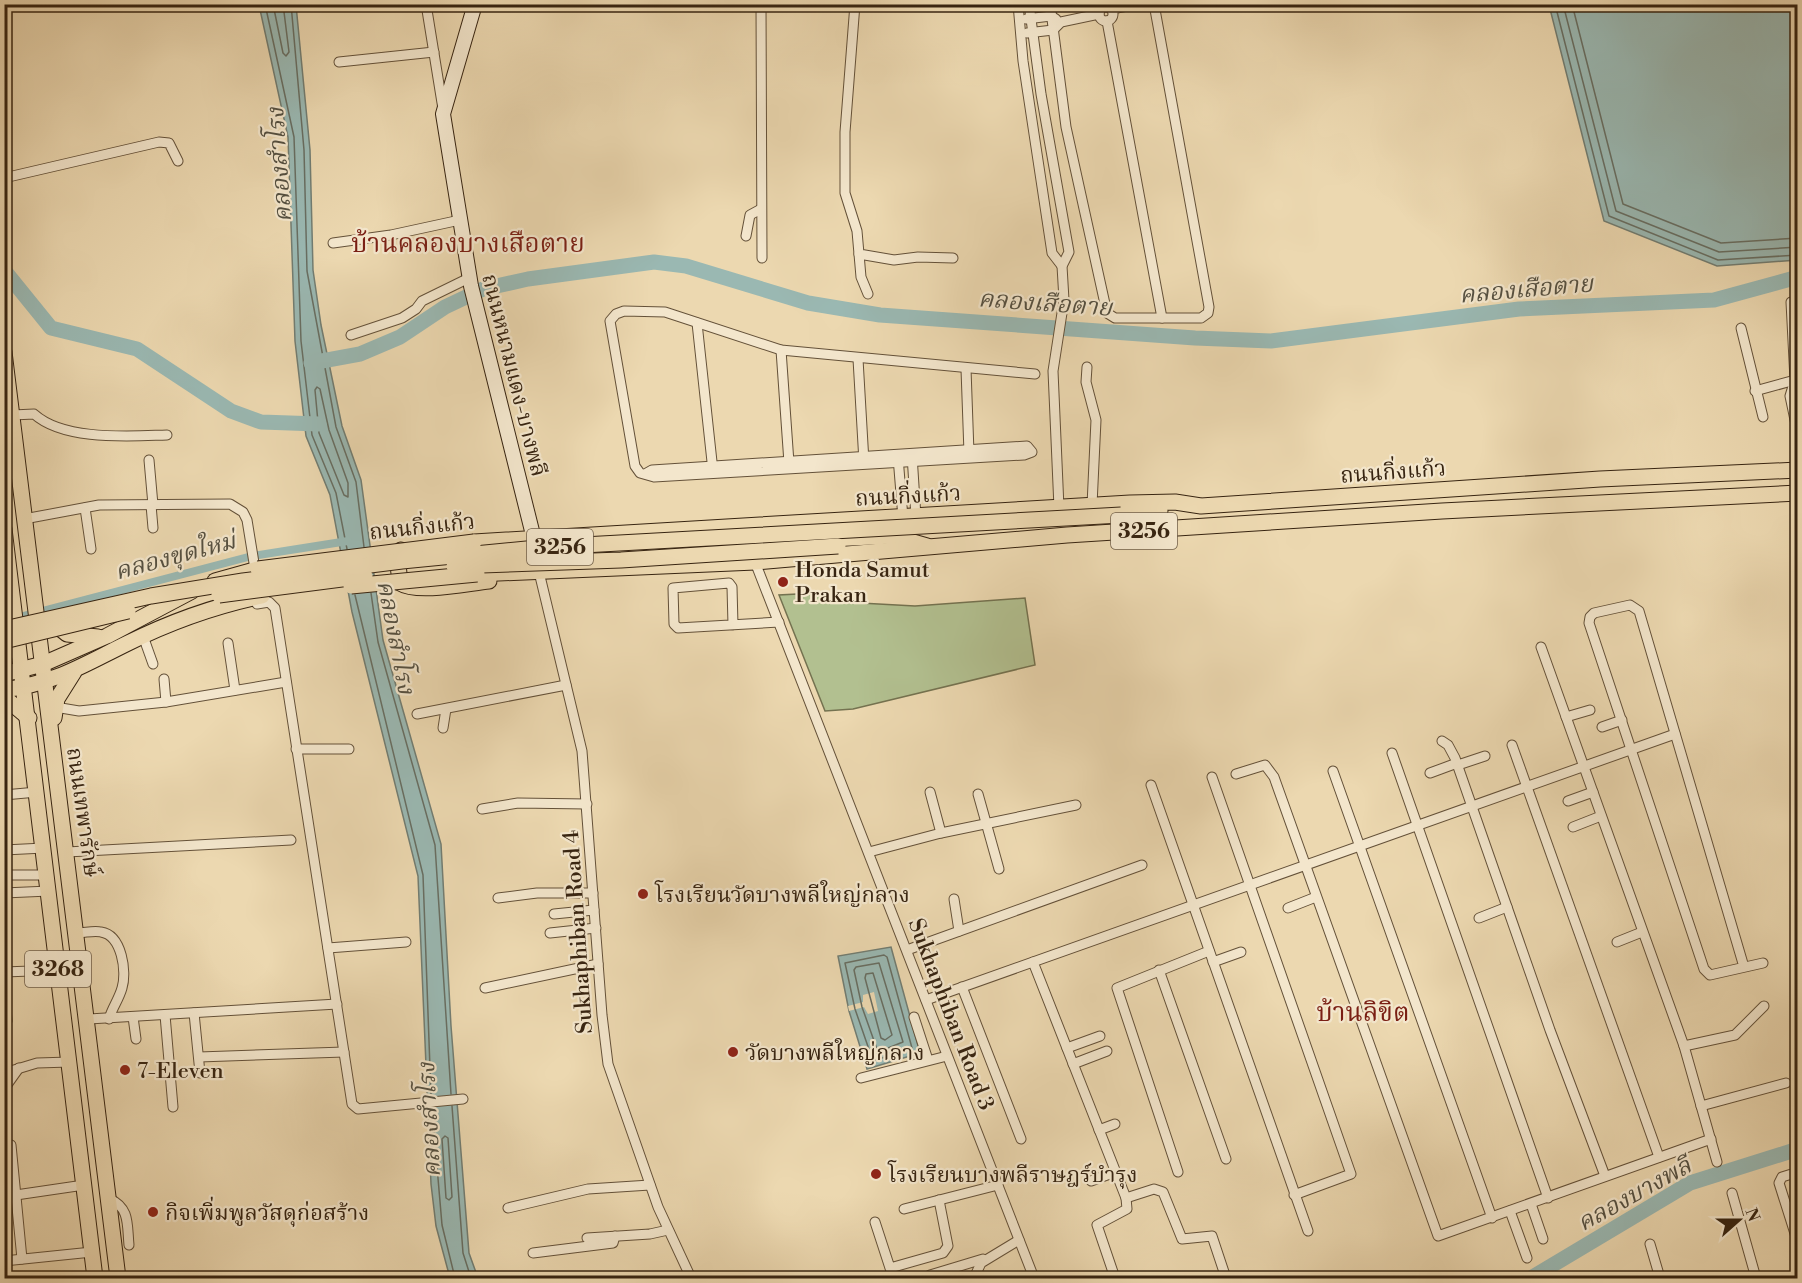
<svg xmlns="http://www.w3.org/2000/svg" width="1802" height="1283" font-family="'Libre Bodoni','Noto Serif Thai',serif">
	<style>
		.green { fill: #b2c090; stroke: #747250; stroke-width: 1.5 }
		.water { fill: #9ab8b2; stroke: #727d72; stroke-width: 1.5 }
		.pier { fill: #ecd8b0 }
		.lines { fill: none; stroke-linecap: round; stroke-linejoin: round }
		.shore { stroke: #686e62; stroke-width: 1.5 }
		.canal { stroke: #9ab8b2; stroke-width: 8 }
		.river { stroke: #9ab8b2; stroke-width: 15 }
		.street-casing { stroke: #645139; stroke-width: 11 }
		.secondary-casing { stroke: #372411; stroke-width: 16 }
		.primary-casing { stroke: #372411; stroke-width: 17 }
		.street { stroke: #f3e6cc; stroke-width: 9 }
		.secondary { stroke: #f3e6cc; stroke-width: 14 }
		.primary { stroke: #ecd8b0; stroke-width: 15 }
		.primary-bridge-casing { stroke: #372411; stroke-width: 17; stroke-linecap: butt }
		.primary-bridge { stroke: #ecd8b0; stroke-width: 15 }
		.poi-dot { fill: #8f2418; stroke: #f3e6cc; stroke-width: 2 }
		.labels { text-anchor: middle; stroke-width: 4.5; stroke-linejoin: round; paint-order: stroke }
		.shield { fill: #f3e6cc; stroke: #6f5e49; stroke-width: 1.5 }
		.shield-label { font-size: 21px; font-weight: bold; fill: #372411 }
		.street-label { font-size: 22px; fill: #372411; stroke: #f3e6cc }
		.poi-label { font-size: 22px; fill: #372411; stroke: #f3e6cc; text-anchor: start }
		.water-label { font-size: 24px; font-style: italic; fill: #555041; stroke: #f3e6cc }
		.quarter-label { font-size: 26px; fill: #7a1f14; stroke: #f3e6cc }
	</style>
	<rect width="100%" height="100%" fill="#ecd8b0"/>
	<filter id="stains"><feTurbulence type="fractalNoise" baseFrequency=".00333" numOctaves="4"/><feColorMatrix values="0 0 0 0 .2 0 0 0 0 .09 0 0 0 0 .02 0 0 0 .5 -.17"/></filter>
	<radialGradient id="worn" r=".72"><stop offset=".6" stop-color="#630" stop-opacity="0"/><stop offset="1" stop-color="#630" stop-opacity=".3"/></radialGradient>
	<!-- green -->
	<path class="green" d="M817 593 842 602 915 606 1025 598 1035 665 853 709 825 711 779 595Z"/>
	<!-- water -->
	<g class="water">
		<path d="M259 5H296L310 150 313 270 321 325 342 426 361 480 383 640 441 844 451 1026 469 1253 478 1278H450L436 1226 431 1184 418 876 352 612 330 495 306 436 295 341 288 137Z"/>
		<path d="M1549 5H1797V260L1717 266 1604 221Z"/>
		<path d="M891 947 920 1053 867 1069 849 1011 838 956Z"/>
	</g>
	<!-- pier -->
	<path class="pier" d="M874 992 878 1011 868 1014 864 1007 849 1011 848 1006 863 1002V995Z"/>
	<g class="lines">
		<!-- shore -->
		<g class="shore">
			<path d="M265 4 294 137 301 341 312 435 336 493 347 549"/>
			<path d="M273 4 283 53 286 56 289 52 283 4"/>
			<path d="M291 4 304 150 307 271 336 427 356 482 364 547"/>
			<path d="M1555 4 1609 216 1718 260 1798 255"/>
			<path d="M1563 4 1616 211 1719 252 1798 247"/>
			<path d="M1572 4 1623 204 1721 243 1798 238"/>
			<path d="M317 387 320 389 329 430 348 483V497L344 495 319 433 315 390Z"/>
			<path d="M371 593 378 642 435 845 451 1094"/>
			<path d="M355 595 423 875 431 1096"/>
			<path d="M884 955 887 957 912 1048 873 1061 855 1009 845 963Z"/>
			<path d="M879 963 903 1042 878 1052 862 1007 854 970 856 967Z"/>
			<path d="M873 973 892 1035 885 1040 881 1038 865 978 866 974Z"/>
			<path d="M452 1106 463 1253 471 1278"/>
			<path d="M432 1108 442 1225 455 1278"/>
			<path d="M445 1136 448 1138 452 1197 449 1200 446 1198 442 1139Z"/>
		</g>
		<!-- canal -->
		<path class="canal" d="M4 621 252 556 348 541"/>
		<!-- river -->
		<g class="river">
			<path d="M4 270 51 328 137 349 231 411 261 422 319 424"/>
			<path d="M311 363 360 354 400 337 445 307 483 289 528 279 654 262 686 266 808 303 880 315 1195 338 1271 341 1519 309 1714 300 1798 277"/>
			<path d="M1531 1278 1690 1183 1798 1149"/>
		</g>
		<!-- street casing -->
		<g class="street-casing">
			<g id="street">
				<path d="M426 4 443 109"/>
				<path d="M761 4 762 258"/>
				<path d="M855 4 845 132V193L857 231 859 254 894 260 918 257 953 258"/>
				<path d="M1018 4 1023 61 1052 253 1062 266"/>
				<path d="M1029 4 1041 94 1069 252 1062 266 1064 300 1053 371 1059 508"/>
				<path d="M1050 4 1066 127 1107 313 1115 318H1201L1208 313 1209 307 1154 4"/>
				<circle cx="1106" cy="14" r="7"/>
				<path d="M1112 9 1137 4"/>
				<path d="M1026 19 1051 16 1056 19"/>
				<path d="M1107 21 1162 318"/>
				<path d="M1027 33 1053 30 1061 22 1099 14"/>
				<path d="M339 62 434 52"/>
				<path d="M4 178 159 142 169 143 178 161"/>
				<path d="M746 236 750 215 761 209"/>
				<path d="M333 243 391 235 460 220"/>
				<path d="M859 254 861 277 868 294"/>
				<path d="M1791 302 1795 380 1790 396 1798 434"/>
				<path d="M697 323 713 471"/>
				<path d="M1741 328 1763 417"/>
				<path d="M351 335 402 318 416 309 422 301 469 278"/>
				<path d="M781 350 789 463"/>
				<path d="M858 359 864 462"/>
				<path d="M1087 367 1086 382 1096 420 1092 505"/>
				<path d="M966 369 969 453"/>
				<path d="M1755 391 1795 380"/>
				<path d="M13 415 34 414C64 441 128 436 167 435"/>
				<path d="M912 455 916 517"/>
				<path d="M898 457 903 518"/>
				<path d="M149 460 153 505"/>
				<path d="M645 474 652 470 1027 446 1032 452 1024 455 654 477 640 473 635 466 610 321 616 314 624 311 665 312 781 350 1035 374"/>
				<path d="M151 505 153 528"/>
				<path d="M85 508 91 549"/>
				<path d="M24 519 99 505 230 504 243 512 247 520 255 569"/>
				<path d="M755 562 1034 1278"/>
				<path d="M539 572 582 751 602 1015 608 1064 658 1207 691 1278"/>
				<path d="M257 604 269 602 275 608 352 1104 358 1109 463 1099"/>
				<path d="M733 625 732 587 729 583 673 588 674 624 678 628 779 622"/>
				<path d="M143 636 153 664"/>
				<path d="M228 643 235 690"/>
				<path d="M1541 647 1684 1046 1717 1162"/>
				<path d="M164 679 166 702"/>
				<path d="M55 707 79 711 166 702 286 682"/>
				<path d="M417 714 566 685"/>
				<path d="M1566 717 1590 710"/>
				<path d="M1602 727 1622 720"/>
				<path d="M443 728 446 709"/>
				<path d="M1442 741 1448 745 1455 758 1550 1030 1605 1176"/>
				<path d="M1512 745 1659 1157"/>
				<path d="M296 749H349"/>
				<path d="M1392 753 1548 1198"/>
				<path d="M1458 765 1485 756"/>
				<path d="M1333 771 1492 1218"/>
				<path d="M1430 773 1457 763"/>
				<path d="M1236 774 1265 765 1274 777 1438 1236 1711 1139"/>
				<path d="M1212 777 1351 1174 1294 1195"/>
				<path d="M1151 785 1308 1231"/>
				<path d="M930 792 941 833"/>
				<path d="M978 794 999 869"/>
				<path d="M4 795 37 792"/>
				<path d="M1568 801 1593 792"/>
				<path d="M482 809 518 803 587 804"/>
				<path d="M1573 827 1601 816"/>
				<path d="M4 850 44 848"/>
				<path d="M67 852 291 840"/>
				<path d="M869 852 941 833 1076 805"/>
				<path d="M4 875H47"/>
				<path d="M4 893 49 891"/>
				<path d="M498 898 537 893H593"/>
				<path d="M954 899 959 931"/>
				<path d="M1288 908 1316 897"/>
				<path d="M554 914 594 910"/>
				<path d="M1479 918 1507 907"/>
				<path d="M77 933C85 933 94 930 101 932 122 935 127 972 122 988 119 999 112 1008 109 1019"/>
				<path d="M550 933 596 928"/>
				<path d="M1617 942 1642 932"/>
				<path d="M328 948 406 942"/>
				<path d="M907 950 1142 865"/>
				<path d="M1033 962 1126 1198 1127 1209 1097 1225 1115 1278"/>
				<path d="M1213 962 1241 952"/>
				<path d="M1744 967 1639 611 1630 605 1594 613 1590 617 1589 623 1704 969 1710 975 1763 963"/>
				<path d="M1159 970 1226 1159"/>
				<path d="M4 972 58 970"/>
				<path d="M4 982 7 1021"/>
				<path d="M962 987 1021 1139"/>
				<path d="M485 988 598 964"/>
				<path d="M926 1000 1675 734"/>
				<path d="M194 1013 200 1073"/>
				<path d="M165 1015 173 1107"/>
				<path d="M133 1017 136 1039"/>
				<path d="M914 1017 928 1060"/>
				<path d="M89 1019 337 1004"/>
				<path d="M1684 1046 1735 1035 1764 1006"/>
				<path d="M1067 1048 1100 1036"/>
				<path d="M199 1057 344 1052"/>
				<path d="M1073 1064 1107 1051"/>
				<path d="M4 1073 37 1063 70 1062"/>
				<path d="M861 1078 947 1056"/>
				<path d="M4 1089 19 1068"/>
				<path d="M1701 1106 1786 1083"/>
				<path d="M1099 1130 1115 1124"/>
				<path d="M11 1145 22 1259"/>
				<path d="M1178 1172 1117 988 1209 951"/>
				<path d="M1798 1172 1782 1177 1779 1183 1798 1243"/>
				<path d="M1091 1181 1115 1172"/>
				<path d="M1732 1193 1756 1278"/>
				<path d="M16 1195 84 1185"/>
				<path d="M1126 1198 1154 1189 1163 1192 1182 1239 1212 1236 1226 1278"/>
				<path d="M110 1199C130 1208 127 1225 129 1245"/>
				<path d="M1531 1204 1543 1239"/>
				<path d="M508 1208 588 1189 650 1185"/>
				<path d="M904 1209 998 1185"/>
				<path d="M1510 1211 1527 1258"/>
				<path d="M875 1222 890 1268 943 1253 948 1246 939 1200"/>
				<path d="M587 1238 650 1234 668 1230"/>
				<path d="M1650 1244 1660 1278"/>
				<path d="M533 1253 613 1243 615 1236"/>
				<path d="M4 1261 92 1252"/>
				<path d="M930 1275 983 1259"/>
				<path d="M974 1278 981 1263 1019 1240"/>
			</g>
		</g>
		<!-- secondary casing -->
		<g class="secondary-casing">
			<path id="secondary" d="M475 4 443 114 471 286 536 547"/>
		</g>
		<!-- primary casing -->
		<g class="primary-casing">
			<g id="primary">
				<path d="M4 352 118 1278"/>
				<path d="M1121 515 1160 511"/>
				<path d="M4 529 95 1278"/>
				<path d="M474 542 1130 503 1175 502 1201 506 1600 479 1798 470"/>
				<path d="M748 543 892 536 927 546"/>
				<path d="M401 550 397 555 400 583C418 594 468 583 489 581"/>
				<path d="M477 574 755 562 1067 535 1442 511 1798 493"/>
				<path d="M215 581 258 569"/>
				<path d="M52 622 67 634 98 637"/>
				<path d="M4 674 43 664 107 636 192 591"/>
				<path d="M4 690C56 683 83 665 128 643 170 622 215 606 262 596"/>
				<path d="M4 697 29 718"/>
				<path d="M54 718 57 699 74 672"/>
			</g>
		</g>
		<!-- street -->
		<use href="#street" class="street"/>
		<!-- secondary -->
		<use href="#secondary" class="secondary"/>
		<!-- primary -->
		<use href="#primary" class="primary"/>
		<!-- primary-bridge casing -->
		<g class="primary-bridge-casing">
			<g id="primary-bridge">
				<path d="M454 566 621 560 838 546"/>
				<path d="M258 569 474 542"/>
				<path d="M351 586 477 574"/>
				<path d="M219 595 365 576"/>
				<path d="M4 629 151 596 243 581 402 561 547 547 1121 515"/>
				<path d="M4 641 128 611"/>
			</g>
		</g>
		<!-- primary-bridge -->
		<use href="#primary-bridge" class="primary-bridge"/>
	</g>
	<!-- markers -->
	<g class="poi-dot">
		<circle cx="783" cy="582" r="6"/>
		<circle cx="643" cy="894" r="6"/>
		<circle cx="733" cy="1052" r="6"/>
		<circle cx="125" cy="1070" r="6"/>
		<circle cx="876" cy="1174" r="6"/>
		<circle cx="153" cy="1212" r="6"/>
	</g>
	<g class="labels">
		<!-- shield labels -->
		<g class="shield">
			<rect x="1111" y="513" width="66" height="36" rx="4.5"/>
			<rect x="527" y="529" width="66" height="36" rx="4.5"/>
			<rect x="25" y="951" width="66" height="36" rx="4.5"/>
		</g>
		<g class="shield-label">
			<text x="1144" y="538">3256</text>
			<text x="560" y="554">3256</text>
			<text x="58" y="976">3268</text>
		</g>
		<!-- street labels -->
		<g class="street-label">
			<text transform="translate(515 375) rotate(76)" y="8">ถนนหนามแดง-บางพลี</text>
			<text transform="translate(1393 471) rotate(-4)" y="8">ถนนกิ่งแก้ว</text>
			<text transform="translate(908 495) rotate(-3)" y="8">ถนนกิ่งแก้ว</text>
			<text transform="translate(422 526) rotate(-6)" y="8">ถนนกิ่งแก้ว</text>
			<text transform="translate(84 812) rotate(82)" y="8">ถนนเทพารักษ์</text>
			<text transform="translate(577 932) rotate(-94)" y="8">Sukhaphiban Road 4</text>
			<text transform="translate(952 1014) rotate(69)" y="8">Sukhaphiban Road 3</text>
		</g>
		<!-- poi labels -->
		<g class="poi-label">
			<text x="795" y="577">Honda Samut<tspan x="795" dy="25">Prakan</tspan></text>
			<text x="655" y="902">โรงเรียนวัดบางพลีใหญ่กลาง</text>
			<text x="745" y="1060">วัดบางพลีใหญ่กลาง</text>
			<text x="137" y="1078">7-Eleven</text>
			<text x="888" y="1182">โรงเรียนบางพลีราษฎร์บำรุง</text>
			<text x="165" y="1220">กิจเพิ่มพูลวัสดุก่อสร้าง</text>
		</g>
		<!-- water labels -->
		<g class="water-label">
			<text transform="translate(279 165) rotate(-94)" y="8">คลองสำโรง</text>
			<text transform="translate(1526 289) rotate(-5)" y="8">คลองเสือตาย</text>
			<text transform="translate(1045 303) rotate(4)" y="8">คลองเสือตาย</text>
			<text transform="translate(175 556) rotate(-15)" y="8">คลองขุดใหม่</text>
			<text transform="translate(396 637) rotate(79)" y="8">คลองสำโรง</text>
			<text transform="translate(429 1120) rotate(-93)" y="8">คลองสำโรง</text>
			<text transform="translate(1634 1194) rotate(-29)" y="8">คลองบางพลี</text>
		</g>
		<!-- quarter labels -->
		<g class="quarter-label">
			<text x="468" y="252">บ้านคลองบางเสือตาย</text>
			<text x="1363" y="1021">บ้านลิขิต</text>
		</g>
	</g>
	<!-- margin -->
	<rect width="1802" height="1283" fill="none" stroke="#ecd8b0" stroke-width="24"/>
	<rect x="6" y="6" width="1790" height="1271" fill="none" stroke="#372411" stroke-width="3"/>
	<rect x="12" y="12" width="1778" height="1259" fill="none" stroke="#372411" stroke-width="1.5"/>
	<!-- north arrow -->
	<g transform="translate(1739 1220) rotate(69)" stroke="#f3e6cc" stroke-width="4.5" paint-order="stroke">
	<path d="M0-4.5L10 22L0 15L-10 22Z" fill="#372411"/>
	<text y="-9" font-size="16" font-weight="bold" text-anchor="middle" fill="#372411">N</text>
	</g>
	<rect width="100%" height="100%" filter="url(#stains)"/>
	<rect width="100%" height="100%" fill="url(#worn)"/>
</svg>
